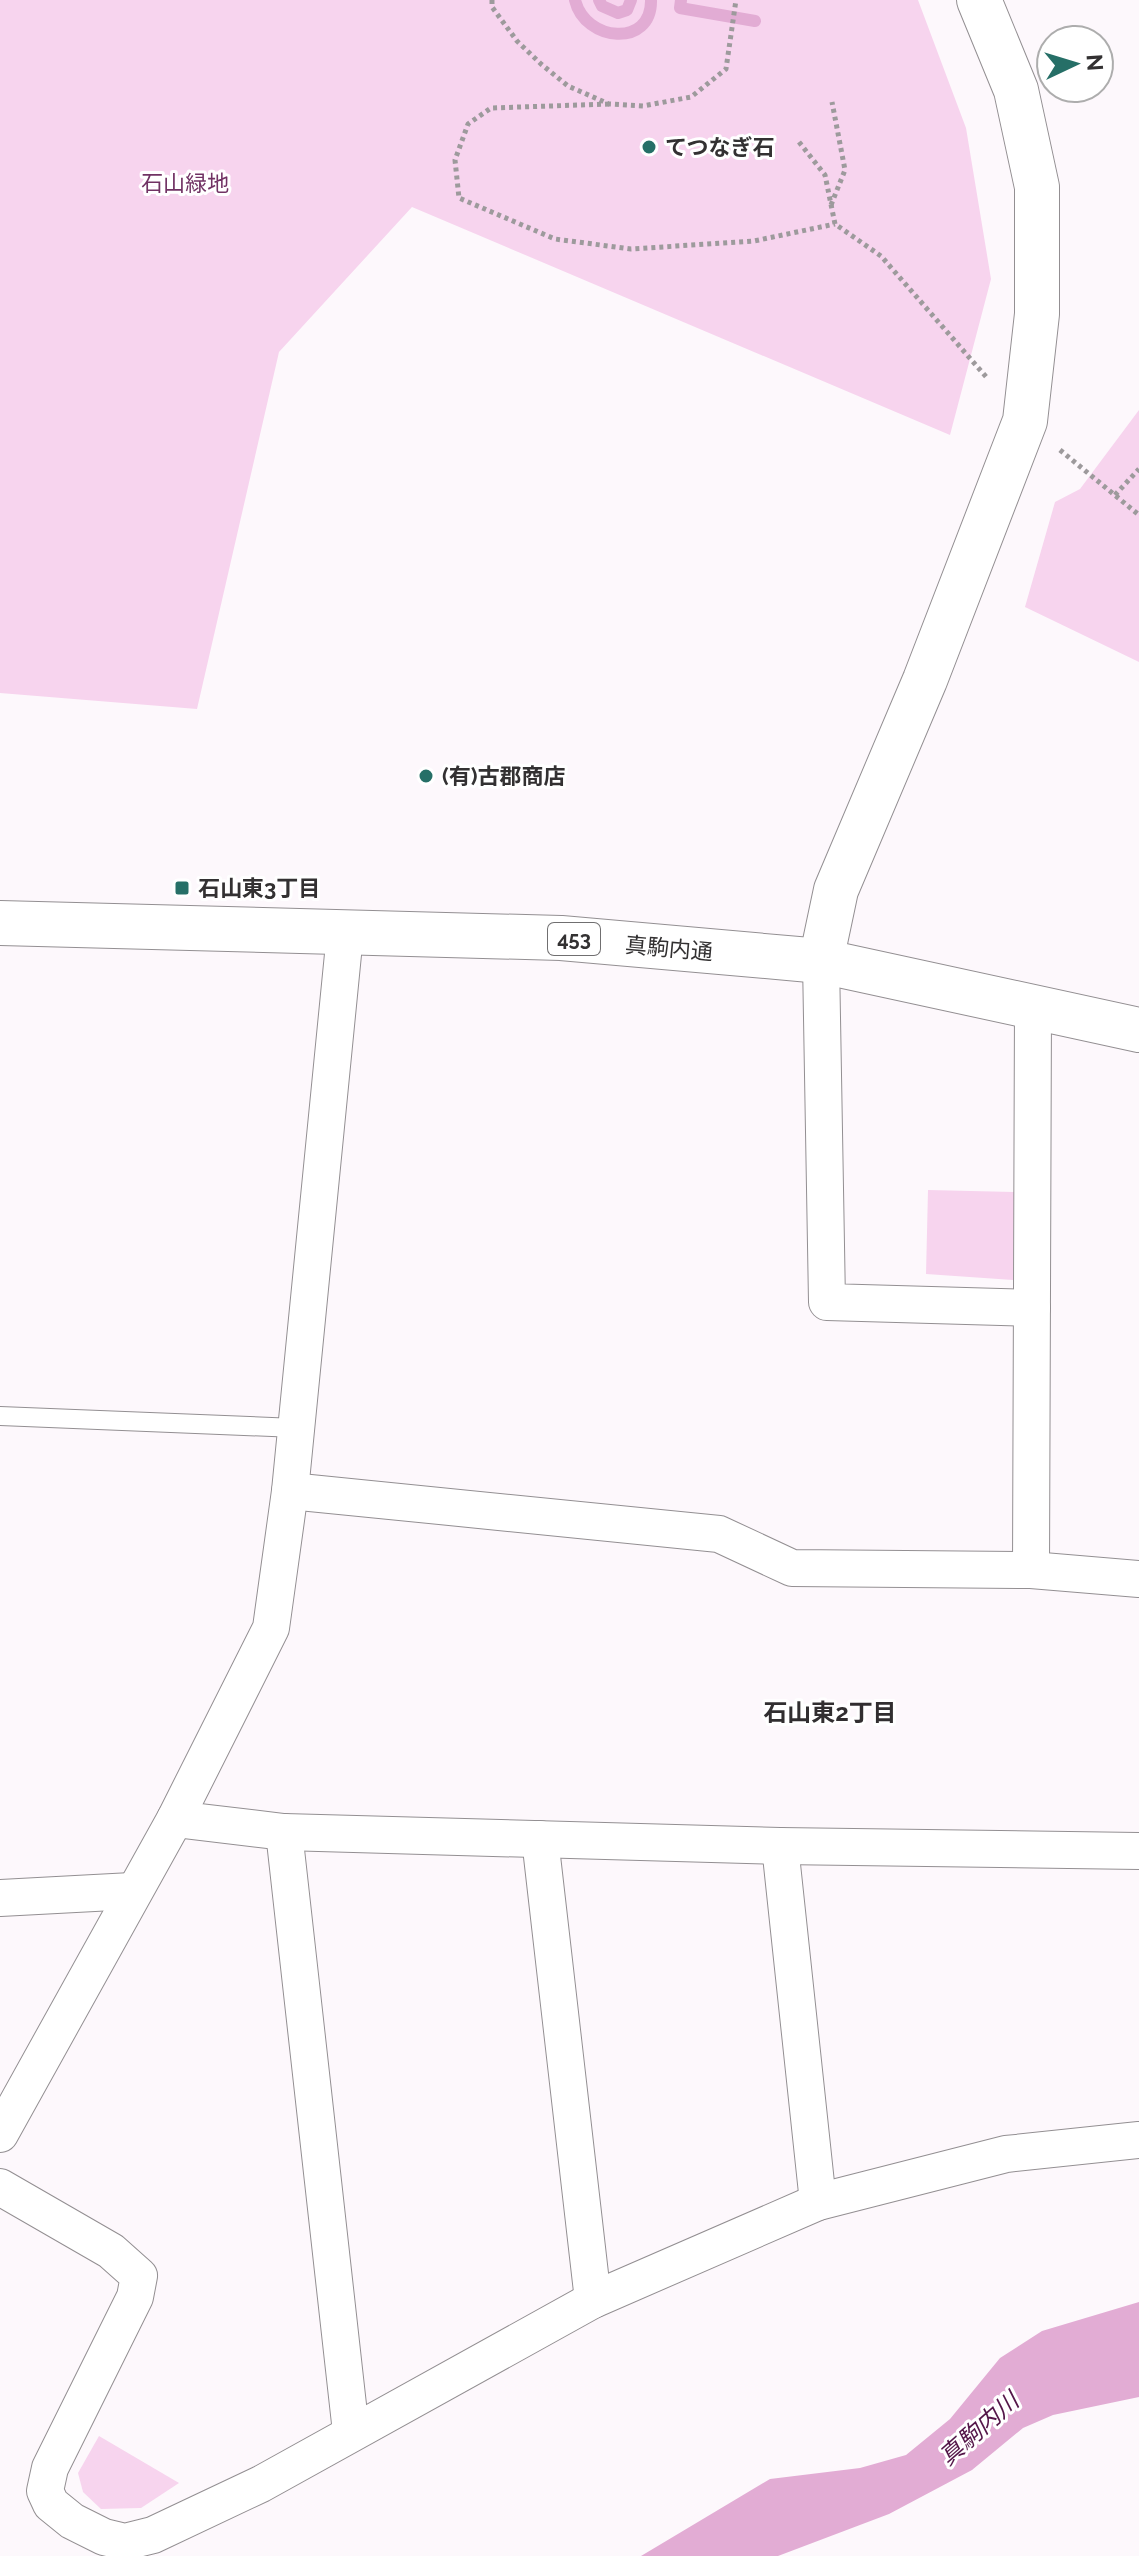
<svg xmlns="http://www.w3.org/2000/svg" width="1139" height="2556" font-family="Raleway,'Noto Sans JP',sans-serif">
	<style>
		.green { fill: #f7d4ee }
		.water { fill: #e2acd4 }
		.lines { fill: none; stroke-linecap: round; stroke-linejoin: round }
		.stream { stroke: #e2acd4; stroke-width: 12 }
		.service-casing { stroke: #938f92; stroke-width: 20 }
		.minor-casing { stroke: #938f92; stroke-width: 38 }
		.tertiary-casing { stroke: #938f92; stroke-width: 46 }
		.trunk-casing { stroke: #938f92; stroke-width: 46 }
		.path { stroke: #9d9a9c; stroke-width: 5; stroke-dasharray: 4 4; stroke-linecap: butt }
		.service { stroke: #fff; stroke-width: 18 }
		.minor { stroke: #fff; stroke-width: 36 }
		.tertiary { stroke: #fff; stroke-width: 44 }
		.trunk { stroke: #fff; stroke-width: 44 }
		.poi-dot { fill: #266f67; stroke: #fff; stroke-width: 3 }
		.labels { text-anchor: middle; stroke-width: 6; stroke-linejoin: round; paint-order: stroke }
		.shield { fill: #fff; stroke: #706f70; stroke-width: 2 }
		.shield-label { font-size: 20px; font-weight: bold; fill: #333132 }
		.poi-label { font-size: 22px; font-weight: bold; fill: #333132; stroke: #fff; text-anchor: start }
		.park-label { font-size: 22px; fill: #713264; stroke: #fff }
		.street-label { font-size: 22px; fill: #333132; stroke: #fff }
		.neighbourhood-label { font-size: 24px; font-weight: bold; fill: #312e30; stroke: #fff }
		.water-label { font-size: 24px; font-style: italic; fill: #541649; stroke: #fff }
	</style>
	<rect width="100%" height="100%" fill="#fdf8fc"/>
	<!-- green -->
	<g class="green">
		<path d="M0 0H918L966 128 991 279 950 435 412 207 279 352 197 709 0 693Z"/>
		<path d="M1139 410V662L1025 607 1055 502 1080 489Z"/>
		<path d="M928 1190 1014 1192 1013 1280 926 1274Z"/>
		<path d="M99 2436 179 2483 141 2508 101 2509 83 2492 78 2473Z"/>
	</g>
	<!-- water -->
	<path class="water" d="M1139 2302V2397L1053 2415 1023 2428 972 2470 889 2514 778 2556H641L770 2479 860 2468 906 2455 950 2419 1000 2358 1042 2331Z"/>
	<g class="lines">
		<!-- stream -->
		<g class="stream">
			<path d="M575 0C585 42 652 48 651 0"/>
			<path d="M599 0 602 6 618 13 627 10 631 0"/>
			<path d="M681 0 680 8 755 21"/>
		</g>
		<!-- service casing -->
		<g class="service-casing">
			<path id="service" d="M0 1416 296 1428"/>
		</g>
		<!-- minor casing -->
		<g class="minor-casing">
			<g id="minor">
				<path d="M821 961 827 1302 1032 1308"/>
				<path d="M290 1491 719 1534 792 1568 1031 1570 1139 1579"/>
				<path d="M1031 1570 1033 1008"/>
				<path d="M175 1819 284 1832 780 1846 1139 1851"/>
				<path d="M284 1832 351 2432"/>
				<path d="M540 1839 593 2300"/>
				<path d="M780 1846 818 2202"/>
				<path d="M0 1898 132 1891"/>
				<path d="M0 2134 175 1819 271 1628 290 1491 345 934"/>
				<path d="M0 2187 111 2251 139 2276 135 2297 50 2468 45 2491 51 2504 72 2521 104 2537 125 2542 153 2535 261 2484 593 2300 818 2202 1006 2154 1139 2140"/>
			</g>
		</g>
		<!-- tertiary casing -->
		<g class="tertiary-casing">
			<path id="tertiary" d="M821 961 836 890 925 680 1025 421 1037 314V187L1016 90 979 0"/>
		</g>
		<!-- trunk casing -->
		<g class="trunk-casing">
			<path id="trunk" d="M0 923 561 938 821 961 1139 1030"/>
		</g>
		<!-- path -->
		<g class="path">
			<path d="M492 0V7L517 41 541 64 568 86 609 104 643 106 691 97 726 69 736 0"/>
			<path d="M609 104 491 108 468 124 455 160 459 198 555 239 631 249 754 241 835 224"/>
			<path d="M799 142 825 175 835 224 881 256 988 379"/>
			<path d="M831 205 845 170 832 102"/>
			<path d="M1060 450 1139 515"/>
			<path d="M1115 495 1139 469"/>
		</g>
		<!-- service -->
		<use href="#service" class="service"/>
		<!-- minor -->
		<use href="#minor" class="minor"/>
		<!-- tertiary -->
		<use href="#tertiary" class="tertiary"/>
		<!-- trunk -->
		<use href="#trunk" class="trunk"/>
	</g>
	<!-- markers -->
	<g class="poi-dot">
		<circle cx="649" cy="147" r="8"/>
		<circle cx="426" cy="776" r="8"/>
		<rect x="174" y="880" width="16" height="16" rx="4"/>
	</g>
	<g class="labels">
		<!-- shield labels -->
		<rect class="shield" x="548" y="923" width="52" height="32" rx="6"/>
		<g class="shield-label">
			<text x="574" y="946">453</text>
		</g>
		<!-- poi labels -->
		<g class="poi-label">
			<text x="665" y="155">てつなぎ石</text>
			<text x="442" y="784">(有)古郡商店</text>
			<text x="198" y="896">石山東3丁目</text>
		</g>
		<!-- park labels -->
		<g class="park-label">
			<text x="185" y="191">石山緑地</text>
		</g>
		<!-- street labels -->
		<g class="street-label">
			<text transform="translate(669 948) rotate(5)" y="8">真駒内通</text>
		</g>
		<!-- neighbourhood labels -->
		<g class="neighbourhood-label">
			<text x="830" y="1721">石山東2丁目</text>
		</g>
		<!-- water labels -->
		<g class="water-label">
			<text transform="translate(979 2429) rotate(-41)" y="8">真駒内川</text>
		</g>
	</g>
	<!-- north arrow -->
	<g transform="translate(1075 64) rotate(86)"><circle r="38" fill="#ffffff" stroke="#adadad" stroke-width="2"/>
	<path d="M0-6L14 30L0 20L-14 30Z" fill="#266f67"/>
	<text y="-12" font-size="22" font-weight="bold" text-anchor="middle" fill="#333132">N</text>
	</g>
</svg>
